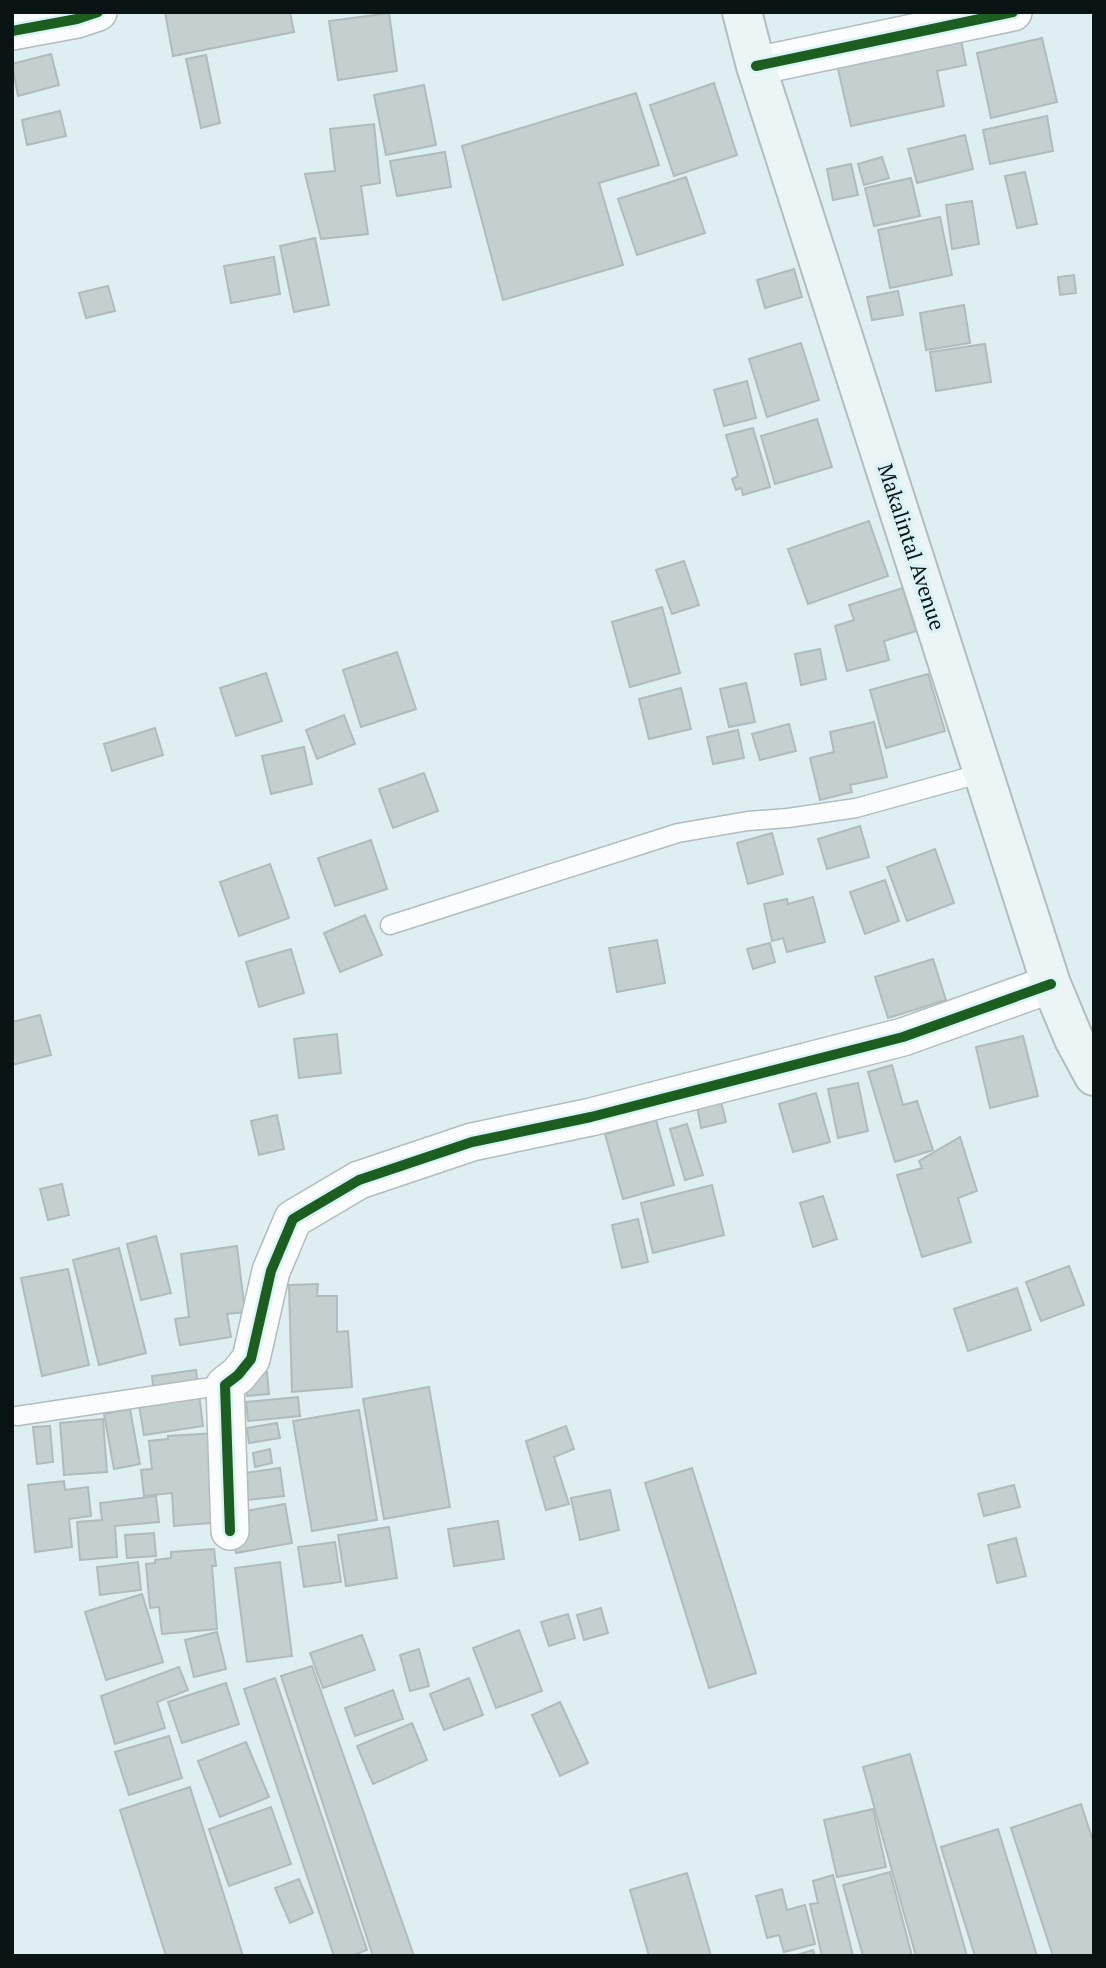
<svg xmlns="http://www.w3.org/2000/svg" width="1106" height="1968" font-family="'PT Serif',serif">
	<style>
		.building { fill: #c4cfd0; stroke: #b0bbbc; stroke-width: 2 }
		.lines { fill: none; stroke-linecap: round; stroke-linejoin: round }
		.lane-casing { stroke: #b2bdbf; stroke-width: 21 }
		.street-casing { stroke: #b2bdbf; stroke-width: 40 }
		.secondary-casing { stroke: #b2bdbf; stroke-width: 42 }
		.lane { stroke: #fafcfd; stroke-width: 18 }
		.street { stroke: #fafcfd; stroke-width: 37 }
		.secondary { stroke: #ecf5f6; stroke-width: 38 }
		.cycleway-casing { stroke: #d9f3f6; stroke-width: 15 }
		.cycleway { stroke: #1b5e20; stroke-width: 10 }
		.labels { text-anchor: middle; stroke-width: 7; stroke-linejoin: round; paint-order: stroke }
		.street-label { font-size: 21px; fill: #0b1415; stroke: #d9f3f6 }
	</style>
	<rect width="100%" height="100%" fill="#dfeef0"/>
	<!-- building -->
	<g class="building">
		<path d="M165 12H290L294 32 173 56Z"/>
		<path d="M389 13 397 71 338 80 329 21Z"/>
		<path d="M958 25 966 65 937 71 944 106 851 126 836 60Z"/>
		<path d="M1042 38 1057 102 991 118 977 53Z"/>
		<path d="M51 54 59 85 18 96 12 64Z"/>
		<path d="M206 55 220 123 201 128 186 59Z"/>
		<path d="M714 83 737 155 674 176 650 105Z"/>
		<path d="M424 85 436 145 386 155 374 95Z"/>
		<path d="M636 93 659 165 599 183 623 265 503 300 462 146Z"/>
		<path d="M60 111 66 136 27 145 22 120Z"/>
		<path d="M1047 116 1053 151 990 164 983 130Z"/>
		<path d="M374 124 380 183 361 186 368 234 321 239 305 174 335 171 330 129Z"/>
		<path d="M965 135 973 169 917 183 908 149Z"/>
		<path d="M445 152 451 187 397 196 390 161Z"/>
		<path d="M882 157 889 178 864 185 858 164Z"/>
		<path d="M851 164 858 195 833 200 827 169Z"/>
		<path d="M1025 172 1037 224 1017 228 1005 176Z"/>
		<path d="M686 177 705 233 637 255 618 199Z"/>
		<path d="M911 178 920 216 874 226 865 188Z"/>
		<path d="M972 201 979 244 952 249 946 205Z"/>
		<path d="M940 217 952 275 890 288 878 230Z"/>
		<path d="M315 238 329 305 294 312 280 246Z"/>
		<path d="M274 257 280 294 231 303 224 266Z"/>
		<path d="M794 269 802 297 765 308 757 280Z"/>
		<path d="M1074 275 1076 293 1060 295 1058 277Z"/>
		<path d="M108 286 115 311 86 318 79 293Z"/>
		<path d="M898 291 903 315 872 320 867 297Z"/>
		<path d="M964 305 970 343 926 350 920 313Z"/>
		<path d="M801 343 819 400 767 417 749 359Z"/>
		<path d="M985 344 991 382 936 391 930 352Z"/>
		<path d="M747 381 756 418 724 426 714 390Z"/>
		<path d="M817 419 832 467 775 484 761 436Z"/>
		<path d="M753 428 770 487 743 495 741 488 736 490 732 479 738 476 726 435Z"/>
		<path d="M869 521 888 576 808 604 788 549Z"/>
		<path d="M684 561 699 605 672 614 656 570Z"/>
		<path d="M903 588 916 631 884 641 889 660 847 671 835 626 854 620 849 605Z"/>
		<path d="M662 607 680 673 630 687 612 622Z"/>
		<path d="M820 649 826 679 801 685 795 654Z"/>
		<path d="M397 652 416 709 361 727 343 670Z"/>
		<path d="M266 673 282 721 236 736 220 688Z"/>
		<path d="M928 674 945 731 886 748 870 690Z"/>
		<path d="M746 683 755 722 729 727 720 689Z"/>
		<path d="M681 688 691 729 649 739 639 699Z"/>
		<path d="M344 715 355 744 317 759 306 730Z"/>
		<path d="M874 722 887 777 850 785 852 792 820 800 810 758 834 752 830 732Z"/>
		<path d="M789 724 796 751 760 760 752 734Z"/>
		<path d="M155 728 163 755 112 771 104 744Z"/>
		<path d="M738 730 744 758 713 764 707 737Z"/>
		<path d="M304 747 312 784 271 794 262 756Z"/>
		<path d="M424 773 438 811 393 828 379 789Z"/>
		<path d="M860 826 869 857 827 869 818 839Z"/>
		<path d="M772 833 783 874 748 884 737 843Z"/>
		<path d="M371 840 387 889 335 906 318 858Z"/>
		<path d="M935 849 954 903 907 921 887 867Z"/>
		<path d="M270 864 289 918 239 936 220 882Z"/>
		<path d="M885 880 899 921 865 934 850 892Z"/>
		<path d="M813 897 825 942 787 952 783 938 772 941 764 904 787 899 788 904Z"/>
		<path d="M365 915 382 955 340 972 324 933Z"/>
		<path d="M657 940 665 983 617 992 609 948Z"/>
		<path d="M770 943 775 962 753 969 747 949Z"/>
		<path d="M291 949 304 993 259 1007 246 962Z"/>
		<path d="M933 959 946 1000 888 1018 875 977Z"/>
		<path d="M40 1015 51 1055 12 1065V1022Z"/>
		<path d="M337 1034 341 1073 299 1078 294 1039Z"/>
		<path d="M1023 1036 1038 1096 990 1108 976 1047Z"/>
		<path d="M892 1065 903 1105 917 1101 933 1150 895 1162 868 1072Z"/>
		<path d="M858 1083 868 1131 838 1138 828 1089Z"/>
		<path d="M816 1093 830 1142 793 1152 779 1104Z"/>
		<path d="M721 1101 726 1122 701 1128 697 1106Z"/>
		<path d="M277 1115 284 1149 259 1155 251 1121Z"/>
		<path d="M656 1120 674 1185 623 1199 605 1134Z"/>
		<path d="M687 1124 703 1175 685 1180 670 1129Z"/>
		<path d="M960 1137 977 1191 958 1198 971 1242 922 1257 897 1175 922 1168 919 1161Z"/>
		<path d="M62 1184 69 1215 48 1220 40 1189Z"/>
		<path d="M712 1185 724 1235 653 1253 641 1203Z"/>
		<path d="M823 1196 837 1239 813 1247 800 1203Z"/>
		<path d="M638 1219 648 1262 622 1268 612 1225Z"/>
		<path d="M156 1236 171 1293 141 1300 127 1244Z"/>
		<path d="M237 1246 245 1312 227 1314 231 1337 180 1345 175 1319 189 1317 181 1254Z"/>
		<path d="M119 1248 146 1353 99 1365 73 1260Z"/>
		<path d="M1069 1266 1084 1305 1041 1321 1026 1282Z"/>
		<path d="M68 1269 89 1365 42 1376 21 1278Z"/>
		<path d="M318 1284 317 1296H337V1332L348 1331 352 1387 292 1392 289 1285Z"/>
		<path d="M1017 1288 1031 1330 968 1351 954 1309Z"/>
		<path d="M196 1370 203 1426 144 1435 139 1405 155 1402 152 1376Z"/>
		<path d="M267 1372 269 1394 247 1396 245 1374Z"/>
		<path d="M429 1387 450 1507 384 1519 363 1399Z"/>
		<path d="M298 1397 300 1416 248 1421 246 1402Z"/>
		<path d="M130 1409 140 1464 114 1469 104 1414Z"/>
		<path d="M359 1410 377 1520 312 1531 293 1421Z"/>
		<path d="M103 1419 107 1472 64 1475 60 1423Z"/>
		<path d="M277 1423 280 1438 249 1443 247 1428Z"/>
		<path d="M50 1426 53 1462 37 1464 33 1427Z"/>
		<path d="M566 1426 574 1449 554 1457 569 1504 546 1510 526 1441Z"/>
		<path d="M216 1433 222 1522 174 1526 172 1493 144 1496 141 1470 152 1469 149 1441 168 1439V1436Z"/>
		<path d="M270 1449 272 1463 255 1467 253 1453Z"/>
		<path d="M280 1468 284 1496 248 1500 245 1473Z"/>
		<path d="M692 1468 756 1673 709 1688 645 1483Z"/>
		<path d="M64 1481 65 1490 88 1487 91 1516 69 1519 72 1547 35 1552 28 1485Z"/>
		<path d="M1014 1485 1020 1507 984 1516 978 1494Z"/>
		<path d="M610 1490 619 1530 580 1540 571 1498Z"/>
		<path d="M156 1496 159 1522 115 1526 117 1557 80 1560 77 1522 102 1520 100 1503Z"/>
		<path d="M285 1504 292 1543 236 1553 229 1514Z"/>
		<path d="M498 1521 504 1559 454 1566 448 1529Z"/>
		<path d="M389 1527 397 1578 346 1586 338 1535Z"/>
		<path d="M154 1533 156 1556 127 1558 125 1535Z"/>
		<path d="M1016 1538 1026 1576 997 1583 988 1545Z"/>
		<path d="M335 1542 341 1582 304 1587 298 1547Z"/>
		<path d="M214 1549 216 1566H212L217 1629 162 1634 159 1607 150 1608 146 1564 155 1563V1560L171 1558V1552Z"/>
		<path d="M138 1562 141 1590 100 1595 97 1567Z"/>
		<path d="M280 1562 292 1656 247 1662 235 1568Z"/>
		<path d="M142 1594 163 1662 106 1680 85 1612Z"/>
		<path d="M601 1608 608 1633 584 1640 577 1615Z"/>
		<path d="M568 1614 575 1638 549 1646 541 1622Z"/>
		<path d="M519 1630 542 1691 496 1708 473 1648Z"/>
		<path d="M217 1632 226 1669 194 1677 185 1640Z"/>
		<path d="M362 1635 375 1670 323 1688 310 1653Z"/>
		<path d="M419 1649 429 1686 410 1691 400 1655Z"/>
		<path d="M312 1666 414 1956H373L281 1676Z"/>
		<path d="M179 1667 188 1690 157 1702 165 1728 115 1744 101 1696Z"/>
		<path d="M275 1678 367 1950 351 1956H334L244 1689Z"/>
		<path d="M469 1678 483 1715 444 1730 430 1694Z"/>
		<path d="M226 1683 239 1724 182 1743 168 1702Z"/>
		<path d="M393 1690 403 1719 355 1736 345 1708Z"/>
		<path d="M560 1702 588 1763 560 1776 532 1715Z"/>
		<path d="M412 1723 427 1760 373 1784 357 1746Z"/>
		<path d="M169 1736 182 1778 129 1795 115 1752Z"/>
		<path d="M246 1742 269 1797 220 1817 198 1761Z"/>
		<path d="M910 1754 967 1956H916L863 1767Z"/>
		<path d="M190 1787 243 1956H166L120 1810Z"/>
		<path d="M1081 1804 1094 1844V1956H1053L1011 1828Z"/>
		<path d="M271 1807 291 1864 229 1886 209 1829Z"/>
		<path d="M873 1809 886 1867 837 1877 824 1820Z"/>
		<path d="M998 1829 1037 1956H975L941 1847Z"/>
		<path d="M890 1872 912 1956H863L843 1885Z"/>
		<path d="M687 1873 711 1956H649L630 1890Z"/>
		<path d="M833 1875 853 1956H822L810 1904 818 1903 813 1881Z"/>
		<path d="M299 1879 313 1913 290 1923 275 1888Z"/>
		<path d="M782 1889 787 1910 805 1905 815 1944 784 1952 779 1935 767 1938 756 1896Z"/>
		<path d="M813 1950 815 1956H794Z"/>
	</g>
	<g class="lines">
		<!-- lane casing -->
		<g class="lane-casing">
			<g id="lane">
				<path d="M390 925 678 833 748 821 788 818 856 808 983 773"/>
				<path d="M17 1416 225 1385"/>
			</g>
		</g>
		<!-- street casing -->
		<g class="street-casing">
			<g id="street">
				<path d="M12 31 77 19 98 12"/>
				<path d="M756 66 1013 12"/>
				<path d="M230 1531 225 1385 238 1375 251 1359 271 1271 293 1219 359 1180 472 1142 591 1117 903 1037 1051 984"/>
			</g>
		</g>
		<!-- secondary casing -->
		<g class="secondary-casing">
			<path id="secondary" d="M742 12 756 66 1051 984 1074 1039 1094 1076"/>
		</g>
		<!-- lane -->
		<use href="#lane" class="lane"/>
		<!-- street -->
		<use href="#street" class="street"/>
		<!-- secondary -->
		<use href="#secondary" class="secondary"/>
		<!-- cycleway casing -->
		<g class="cycleway-casing">
			<g id="cycleway">
				<path d="M12 31 77 19 98 12"/>
				<path d="M756 66 1013 12"/>
				<path d="M230 1531 225 1385 238 1375 251 1359 271 1271 293 1219 359 1180 472 1142 591 1117 903 1037 1051 984"/>
			</g>
		</g>
		<!-- cycleway -->
		<use href="#cycleway" class="cycleway"/>
	</g>
	<g class="labels">
		<!-- street labels -->
		<g class="street-label">
			<text transform="translate(911 547) rotate(72)" y="7">Makalintal Avenue</text>
		</g>
	</g>
	<!-- border -->
	<rect width="1106" height="1968" fill="none" stroke="#0b1415" stroke-width="28"/>
</svg>
